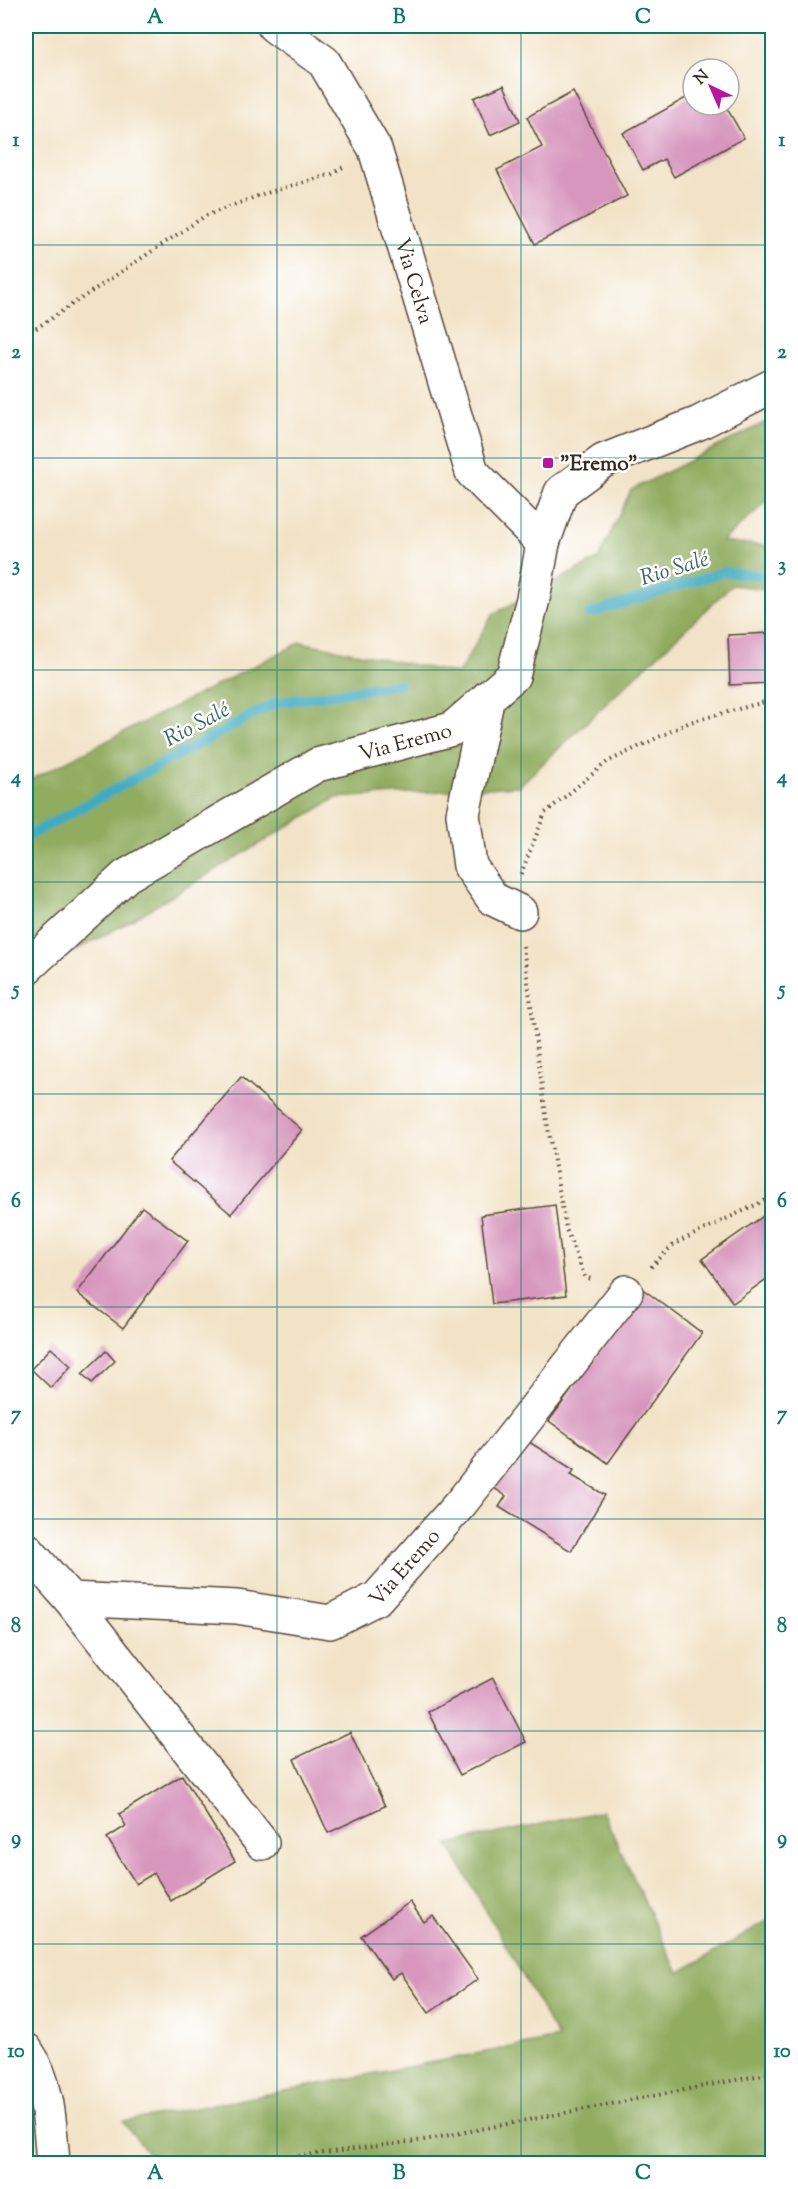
<svg xmlns="http://www.w3.org/2000/svg" width="798" height="2189" font-family="'Sorts Mill Goudy',serif">
	<style>
		.forest { fill: #90ac5f; stroke: #666b3e; stroke-width: 1.5 }
		.lines { fill: none; stroke-linecap: round; stroke-linejoin: round }
		.stream { stroke: #40abc0; stroke-width: 10 }
		.building { fill: #d796bd }
		.minor-casing { stroke: #564638; stroke-width: 36 }
		.path { stroke: #564638; stroke-width: 4; stroke-dasharray: 1.5 4.5; stroke-linecap: butt }
		.minor { stroke: #fff; stroke-width: 33 }
		.grid { fill: none; stroke: #0f766e; stroke-width: 1.5; stroke-opacity: 0.55 }
		.poi-dot { fill: #b5179e; stroke: #fff; stroke-width: 2 }
		.labels { text-anchor: middle; stroke-width: 5; stroke-linejoin: round; paint-order: stroke }
		.street-label { font-size: 21px; fill: #3b2a1e; stroke: #fff }
		.poi-label { font-size: 21px; font-weight: bold; fill: #3b2a1e; stroke: #fff; text-anchor: start }
		.water-label { font-size: 22px; font-style: italic; fill: #3d6467; stroke: #fff }
		.neatline { fill: none; stroke: #0f766e; stroke-width: 2 }
		.grid-label { font-size: 20px; text-anchor: middle; font-weight: bold; fill: #0f766e }
	</style>
	<rect width="100%" height="100%" fill="#fff"/>
	<filter id="ink" filterUnits="userSpaceOnUse"><feTurbulence type="fractalNoise" baseFrequency=".0167" numOctaves="2"/><feDisplacementMap in="SourceGraphic" scale="12" xChannelSelector="R" yChannelSelector="G"/><feConvolveMatrix kernelMatrix="1 2 1 2 8 2 1 2 1" color-interpolation-filters="sRGB"/></filter>
	<filter id="wash" filterUnits="userSpaceOnUse"><feTurbulence type="fractalNoise" baseFrequency=".008" numOctaves="4" result="noise"/><feDisplacementMap in="SourceGraphic" scale="24" xChannelSelector="R" yChannelSelector="G"/><feGaussianBlur stdDeviation="1.35" result="paint"/><feColorMatrix in="noise" values="0 0 0 0 0 0 0 0 0 0 0 0 0 0 0 0 0 1.4 0 .05"/><feComposite in="paint" operator="in"/></filter>
	<g filter="url(#wash)">
		<rect width="100%" height="100%" fill="#f2e3c8"/>
		<!-- forest -->
		<g class="forest">
			<path d="M772 419V497L722 542 772 546V590L732 585 519 786 336 798 127 923 26 977V782L301 642 458 674 493 614 598 559 631 490Z"/>
			<path d="M602 1811 678 1973 772 1919V2163H156L123 2122 558 2038 448 1844Z"/>
		</g>
		<g class="lines">
			<!-- stream -->
			<g class="stream">
				<path d="M589 614 723 572 772 576"/>
				<path d="M26 837 275 703 399 684"/>
			</g>
		</g>
		<g id="blocks">
			<!-- building -->
			<g class="building">
				<path d="M504 85 520 121 490 135 474 98Z"/>
				<path d="M573 92 627 196 535 244 497 170 542 147 527 117Z"/>
				<path d="M693 94V105H725L744 138 674 177 664 159 643 170 623 133Z"/>
				<path d="M772 633V683L730 685 728 635Z"/>
				<path d="M241 1077 302 1130 231 1214 169 1161Z"/>
				<path d="M555 1205 566 1295 492 1304 481 1215Z"/>
				<path d="M142 1207 188 1241 123 1328 77 1293Z"/>
				<path d="M772 1210V1275L733 1303 702 1259Z"/>
				<path d="M644 1290 702 1333 608 1463 549 1421Z"/>
				<path d="M51 1348 71 1366 51 1388 31 1369Z"/>
				<path d="M106 1351 115 1361 92 1383 82 1374Z"/>
				<path d="M521 1437 574 1470 571 1475 605 1495 571 1551 499 1507 506 1496 491 1486Z"/>
				<path d="M493 1678 526 1742 460 1775 428 1712Z"/>
				<path d="M350 1732 385 1806 328 1833 294 1759Z"/>
				<path d="M182 1775 235 1861 171 1901 154 1873 136 1884 107 1838 126 1826 119 1814Z"/>
				<path d="M410 1902 424 1922 433 1916 478 1979 429 2013 401 1973 392 1979 361 1936Z"/>
			</g>
		</g>
	</g>
	<g filter="url(#ink)">
		<use href="#blocks" fill-opacity="0" stroke="#564638" stroke-width="1.5"/>
		<g class="lines">
			<!-- minor casing -->
			<g class="minor-casing">
				<g id="minor">
					<path id="s1" d="M274 26 324 62 375 149 472 472 543 543"/>
					<path d="M488 697 463 814 470 866 493 899 520 912"/>
					<path id="s2" d="M26 968 126 876 317 765 452 729 513 676 533 599 543 543 561 492 603 461 699 423 772 386"/>
					<path id="s3" d="M26 1549 70 1599 237 1607 330 1622 377 1598 461 1503 626 1292"/>
					<path d="M70 1599 262 1843"/>
					<path d="M26 2050C49 2083 50 2125 53 2164"/>
				</g>
			</g>
			<!-- path -->
			<g class="path">
				<path d="M26 335 205 216 263 194 332 174 343 167"/>
				<path d="M521 874 545 813 607 762 690 722 772 700"/>
				<path d="M523 946 546 1116 566 1229 585 1277 591 1279"/>
				<path d="M651 1267 674 1244 772 1197"/>
				<path d="M239 2164 424 2140 772 2073"/>
			</g>
			<!-- minor -->
			<use href="#minor" class="minor"/>
		</g>
	</g>
	<!-- grid -->
	<path class="grid" d="M277 26V2164M521 26V2164M26 245H772M26 458H772M26 670H772M26 882H772M26 1094H772M26 1307H772M26 1519H772M26 1731H772M26 1944H772"/>
	<!-- markers -->
	<rect class="poi-dot" x="542" y="457" width="12" height="12" rx="3"/>
	<g class="labels">
		<!-- street labels -->
		<g class="street-label">
			<text dy="7" stroke="none"><textPath href="#s1" startOffset="300">Via Celva</textPath></text>
			<text dy="7" stroke="none"><textPath href="#s2" startOffset="448">Via Eremo</textPath></text>
			<text dy="7" stroke="none"><textPath href="#s3" startOffset="422">Via Eremo</textPath></text>
		</g>
		<!-- poi labels -->
		<g class="poi-label">
			<text x="560" y="470">"Eremo"</text>
		</g>
		<!-- water labels -->
		<g class="water-label">
			<text transform="translate(674 567) rotate(-17)" y="8">Rio Salé</text>
			<text transform="translate(196 723) rotate(-28)" y="8">Rio Salé</text>
		</g>
	</g>
	<!-- margin -->
	<rect width="798" height="2189" fill="none" stroke="#fff" stroke-width="66"/>
	<!-- north arrow -->
	<g transform="translate(711 87) rotate(316)"><circle r="28" fill="#ffffff" stroke="#b1aaa5" stroke-width="1.5"/>
	<path d="M0-4.5L10 22L0 15L-10 22Z" fill="#b5179e"/>
	<text y="-9" font-size="16" font-weight="bold" text-anchor="middle" fill="#3b2a1e">N</text>
	</g>
	<rect x="33" y="33" width="732" height="2123" class="neatline"/>
	<g class="grid-label">
		<text x="155" y="23">A</text>
		<text x="399" y="23">B</text>
		<text x="643" y="23">C</text>
		<text x="16" y="146">1</text>
		<text x="782" y="146">1</text>
		<text x="16" y="358">2</text>
		<text x="782" y="358">2</text>
		<text x="16" y="571">3</text>
		<text x="782" y="571">3</text>
		<text x="16" y="783">4</text>
		<text x="782" y="783">4</text>
		<text x="16" y="995">5</text>
		<text x="782" y="995">5</text>
		<text x="16" y="1207">6</text>
		<text x="782" y="1207">6</text>
		<text x="16" y="1420">7</text>
		<text x="782" y="1420">7</text>
		<text x="16" y="1632">8</text>
		<text x="782" y="1632">8</text>
		<text x="16" y="1844">9</text>
		<text x="782" y="1844">9</text>
		<text x="16" y="2057">10</text>
		<text x="782" y="2057">10</text>
		<text x="155" y="2179">A</text>
		<text x="399" y="2179">B</text>
		<text x="643" y="2179">C</text>
	</g>
</svg>
